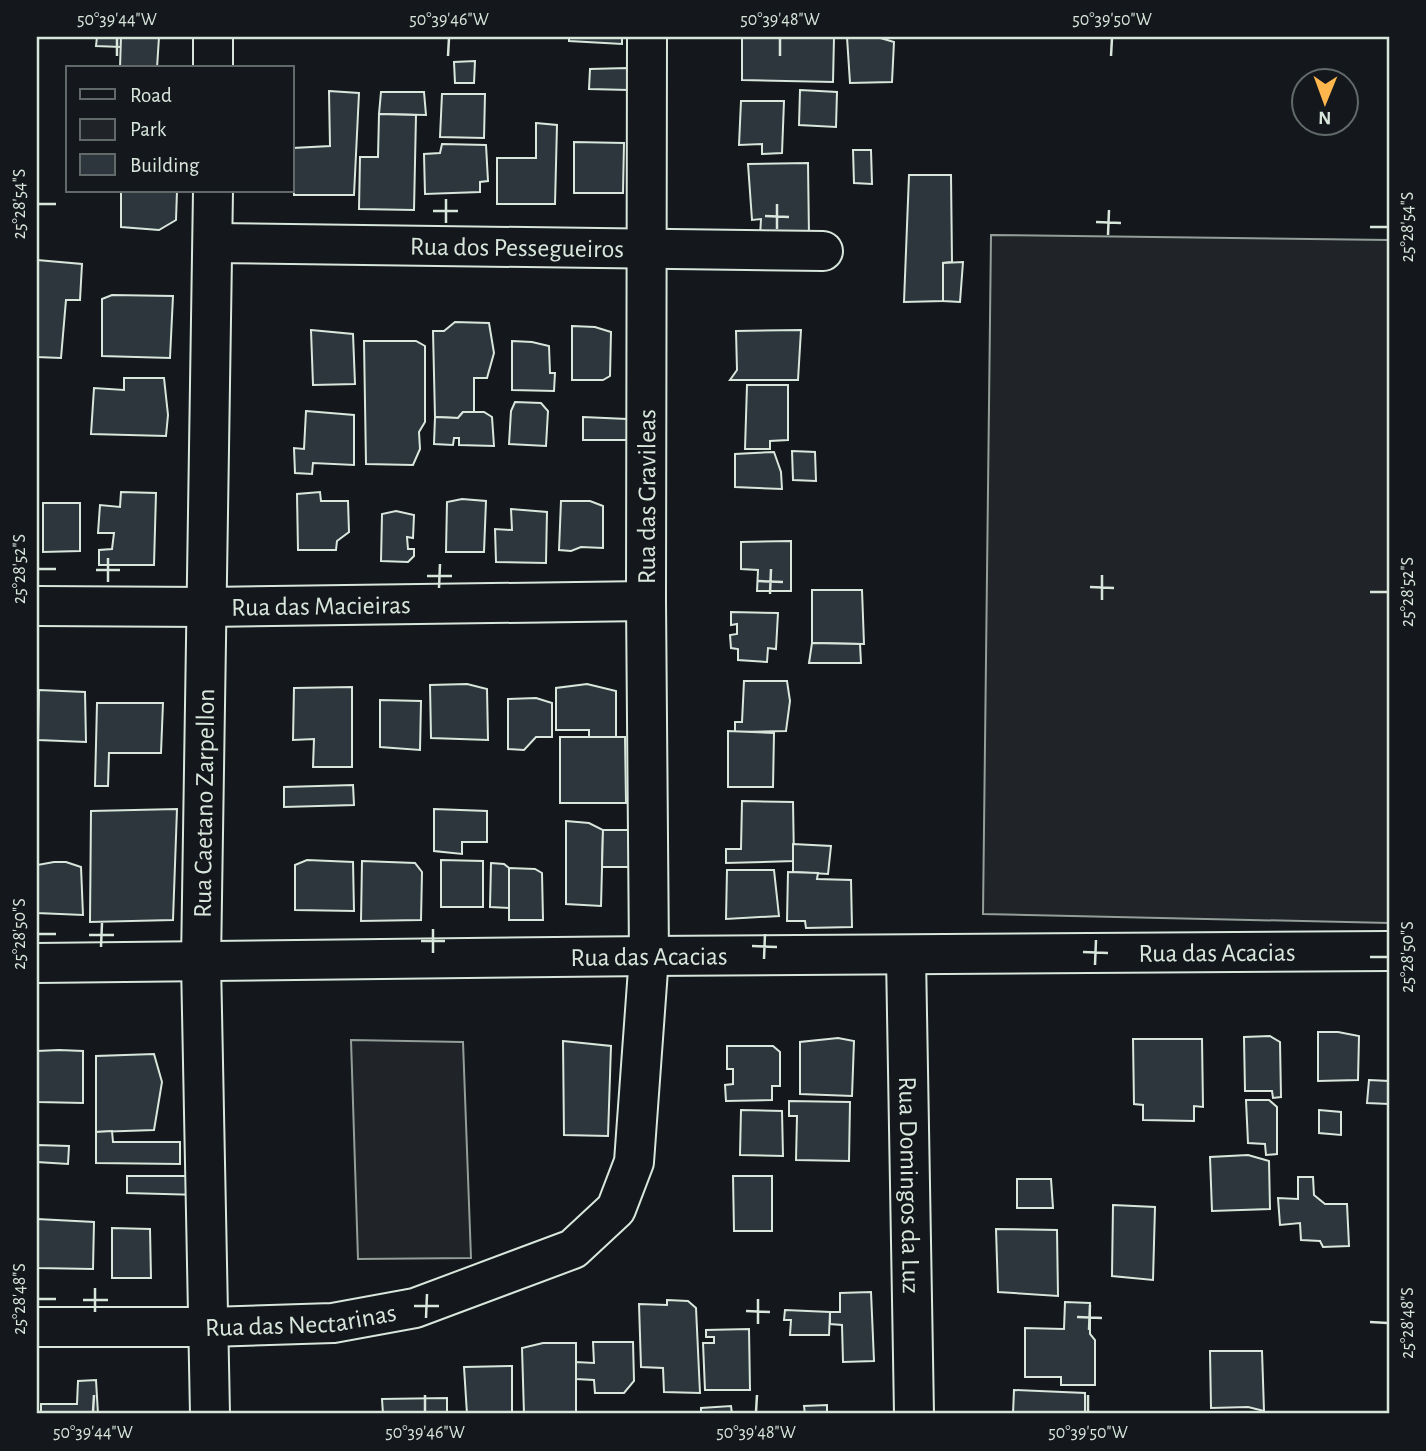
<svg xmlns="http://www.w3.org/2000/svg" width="1426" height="1451" font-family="'Alegreya Sans',sans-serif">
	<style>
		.green { fill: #202428; stroke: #939e99; stroke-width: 2 }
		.building { fill: #2c363c; stroke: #d8e6dc; stroke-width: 2 }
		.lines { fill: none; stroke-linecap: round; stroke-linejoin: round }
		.minor-casing { stroke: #d8e6dc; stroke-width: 42 }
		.minor { stroke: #14181c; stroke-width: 38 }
		.ticks { fill: none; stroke: #d8e6dc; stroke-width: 2.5 }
		.labels { text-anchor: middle; stroke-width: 5; stroke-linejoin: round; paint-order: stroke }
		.street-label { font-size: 26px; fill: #d8e6dc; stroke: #14181c }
		.neatline { fill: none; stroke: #d8e6dc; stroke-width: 2.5 }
		.ticks-label { font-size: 18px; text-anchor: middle; fill: #d8e6dc }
	</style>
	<rect width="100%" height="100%" fill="#14181c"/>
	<!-- green -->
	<g class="green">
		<path d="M991 235 1389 240V923L983 914Z"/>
		<path d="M351 1040 463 1042 471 1258 358 1259Z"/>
	</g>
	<!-- building -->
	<g class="building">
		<path d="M97 37H121V47L96 46Z"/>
		<path d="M121 37H159L157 68H120Z"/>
		<path d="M569 37H622V44L569 41Z"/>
		<path d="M742 37H834L833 82 742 80Z"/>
		<path d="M847 37H877L894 42 892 82 850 83Z"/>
		<path d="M475 61 474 83H455L454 62Z"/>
		<path d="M627 68 629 90 589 89 590 69Z"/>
		<path d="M800 90 837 92 836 127 799 125Z"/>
		<path d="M329 91 359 93 354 195H294L293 148 330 146Z"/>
		<path d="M381 92H424L426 115 379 114Z"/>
		<path d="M442 94H485L484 138 440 137Z"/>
		<path d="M741 101H784L782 153 762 154V144L739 145Z"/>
		<path d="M379 114 416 115 414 210 359 209 360 157H378Z"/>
		<path d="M536 123 557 125 555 204H497V158H536Z"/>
		<path d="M574 142 624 143 623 193H574Z"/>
		<path d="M442 144 486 145 488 181 480 182V192L425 194 424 154 440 153Z"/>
		<path d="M853 150H871L872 184 854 183Z"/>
		<path d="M808 163 809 237H760L761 219 752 220 748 164Z"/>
		<path d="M909 175H951L952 262 943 263V301L904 302Z"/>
		<path d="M121 191H177L176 220 159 230 121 227Z"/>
		<path d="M37 260 82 264 80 300H66L61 358 37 357Z"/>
		<path d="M963 262 960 302 943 301V263Z"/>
		<path d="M112 295 173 296 170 358 102 356V299Z"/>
		<path d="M455 322 489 323 494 353 487 378H474V412H463L458 418 435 417 433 331H444Z"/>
		<path d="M572 326 595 327 611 332 610 376 603 380H572Z"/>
		<path d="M311 330 353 334 355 384 313 385Z"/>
		<path d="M801 330 798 380H730L737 370 736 331Z"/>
		<path d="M364 341H416L425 346V422L419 432 420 449 413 465 366 464Z"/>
		<path d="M512 341 532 342 549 346 550 373H555L554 391 512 390Z"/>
		<path d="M124 378H164L168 415 166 436 91 434 94 388 124 390Z"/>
		<path d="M747 385H788V440L770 441V449H745Z"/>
		<path d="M515 402 541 403 548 411 546 446 509 444 511 411Z"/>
		<path d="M306 411 354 415V465L313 463 312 474 295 473 294 448 304 449Z"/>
		<path d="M463 412H484L492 417 494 446 459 445V438H454L453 445 434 444 435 417 458 418Z"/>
		<path d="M583 417 627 419V440H583Z"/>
		<path d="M792 451 815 452 816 481 793 480Z"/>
		<path d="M774 452 781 472 782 489 735 487V454Z"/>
		<path d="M121 492 156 493 154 565H99V550L112 549 114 533H98L100 505 120 507Z"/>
		<path d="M320 492 321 501H348L349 532 337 541 336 550H298L297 494Z"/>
		<path d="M462 499 486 501 484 552H446L447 502Z"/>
		<path d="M561 501H590L603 506V548L581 547 571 551 559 550Z"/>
		<path d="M43 503H80V551L43 552Z"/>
		<path d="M511 509 547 512 546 563 496 562 495 529 512 530Z"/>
		<path d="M396 511 414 515 413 538 407 537 408 549H414V556L408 562 381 561 382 514Z"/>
		<path d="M791 541V591H757L758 570 741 569V542Z"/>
		<path d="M812 590H862L864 644 812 643Z"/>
		<path d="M731 612 778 613 776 649 768 648 767 662 738 660V649L731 648 730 635 737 634V624L731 625Z"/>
		<path d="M812 643 860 644 861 663H809Z"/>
		<path d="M744 681H787L790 701 786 731 735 732V722H742Z"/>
		<path d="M467 684 487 689 488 740 431 738 430 685Z"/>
		<path d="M587 684 616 691V737H589V730H556V688Z"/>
		<path d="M352 687V767H313L314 739 293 740 294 688Z"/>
		<path d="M39 690 85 692 86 742 38 740Z"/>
		<path d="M536 698 552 703V737H536L524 750 508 749V699Z"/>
		<path d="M380 700 421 701 420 750 380 747Z"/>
		<path d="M97 703H163L161 753H109L108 786H95Z"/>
		<path d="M728 731 774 733 773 787H728Z"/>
		<path d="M560 737H625L626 803H560Z"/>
		<path d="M353 785 354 805 284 807V787Z"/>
		<path d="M742 801 793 802 794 861 726 863V849H741Z"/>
		<path d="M177 809 173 920 90 922 91 811Z"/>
		<path d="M434 809 487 811V842H462V854L434 851Z"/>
		<path d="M566 821 589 823 603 830 601 906 566 904Z"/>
		<path d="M603 830H633V867H602Z"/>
		<path d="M793 844 831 846 828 874 793 872Z"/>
		<path d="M307 860 353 862 354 911 295 910V865Z"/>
		<path d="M441 860 483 861V907H441Z"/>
		<path d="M362 861 415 863 422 872 421 920 361 921Z"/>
		<path d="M54 862H66L81 867 83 915 37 913V865Z"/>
		<path d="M491 863 504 864 509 868V908L490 907Z"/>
		<path d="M509 868 535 869 542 873 543 920H509Z"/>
		<path d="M727 870H774L779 916 726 919Z"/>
		<path d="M788 872 818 873 817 879 851 880 852 927 806 928 805 921H787Z"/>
		<path d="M1318 1032H1338L1359 1036 1358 1080 1318 1081Z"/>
		<path d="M1270 1036 1280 1042 1281 1097 1273 1098 1272 1091H1245L1244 1037Z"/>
		<path d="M838 1038 854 1041 852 1096 800 1094V1042Z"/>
		<path d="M1133 1039H1202L1203 1107 1194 1106V1121L1143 1120V1105L1134 1104Z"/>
		<path d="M563 1041 611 1046 608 1136 564 1135Z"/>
		<path d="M727 1046H773L780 1052V1086H772V1100L726 1101 725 1085 733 1084V1069H727Z"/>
		<path d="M59 1050 83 1051V1103L38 1102 37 1051Z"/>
		<path d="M154 1054 162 1082 154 1130 96 1132V1056Z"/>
		<path d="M1369 1080 1389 1081V1104L1367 1103Z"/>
		<path d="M1246 1100H1269L1277 1107V1154L1266 1155 1265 1144 1248 1143Z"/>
		<path d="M789 1101 850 1102 849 1161 796 1160 797 1116H789Z"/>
		<path d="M741 1110 782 1111 783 1156 740 1155Z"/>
		<path d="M1319 1110 1341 1112V1135L1319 1133Z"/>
		<path d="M112 1131 113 1142H180V1164L96 1163V1132Z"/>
		<path d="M37 1145 69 1146 68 1164 37 1162Z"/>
		<path d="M1248 1155 1269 1161 1270 1209 1212 1211 1210 1157Z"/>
		<path d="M127 1176H200V1195L127 1193Z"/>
		<path d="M733 1176H772V1231H734Z"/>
		<path d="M1298 1177H1313L1314 1195 1325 1204H1347L1349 1246 1323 1247 1320 1241 1301 1240 1300 1223 1280 1225 1278 1198 1298 1199Z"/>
		<path d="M1017 1179H1051L1053 1208H1017Z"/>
		<path d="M1113 1205 1155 1207 1153 1280 1112 1276Z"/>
		<path d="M37 1219 94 1222 93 1269 37 1268Z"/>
		<path d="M112 1228 150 1229 151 1278H112Z"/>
		<path d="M996 1229 1057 1230 1058 1296 998 1292Z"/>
		<path d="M871 1292 874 1361 843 1362 842 1325 830 1324V1312H840V1293Z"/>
		<path d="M667 1300 688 1301 696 1308 700 1393 664 1392 663 1368 641 1367 639 1304 667 1305Z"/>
		<path d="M1065 1302 1090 1303V1334L1095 1340V1385H1061V1377H1025V1328L1064 1329Z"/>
		<path d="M785 1310 830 1312 829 1335H790L791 1320H784Z"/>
		<path d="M749 1329 750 1390H705L703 1343H714V1337H706V1330Z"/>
		<path d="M593 1342H633L634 1381 624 1393H595L594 1380 576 1379V1362L594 1363Z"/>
		<path d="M543 1343H576V1414H524L522 1348Z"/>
		<path d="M1210 1351H1262L1264 1411 1248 1407 1211 1408Z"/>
		<path d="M512 1366V1414H467L464 1367Z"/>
		<path d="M96 1380 98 1414H41V1404H77L78 1381Z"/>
		<path d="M1014 1390 1085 1393V1414H1013Z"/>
		<path d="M447 1398V1414H383L382 1399Z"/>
		<path d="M827 1405V1414H805L804 1406Z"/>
		<path d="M731 1406 732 1414H701V1408Z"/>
	</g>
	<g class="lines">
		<!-- minor casing -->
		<g class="minor-casing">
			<g id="minor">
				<path d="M213 68V37"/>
				<path id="s1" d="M213 243 823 251"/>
				<path id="s2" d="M37 606 208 607 646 601"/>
				<path id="s3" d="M906 956 914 1414"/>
				<path id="s4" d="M37 963 649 956 1389 951"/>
				<path id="s5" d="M37 1327H209L333 1323 415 1308 573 1249 616 1209 634 1162 649 956 646 601 647 37"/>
				<path id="s6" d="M210 1414 201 962 213 191"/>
			</g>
		</g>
		<!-- minor -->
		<use href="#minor" class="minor"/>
	</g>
	<!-- ticks -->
	<path class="ticks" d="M117 56V38M448 56 449 38M780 56V38M1111 56 1112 38M38 204H56M433 211H458M765 216 789 217M1096 222 1121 223M446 223V199M1370 227H1388M777 229V204M1108 235 1109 210M38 569H56M96 570H120M427 576H452M758 581 783 582M108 582V558M1090 587 1114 588M439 588 440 564M1370 592H1388M770 594 771 569M1102 600V575M38 934H56M89 935H114M421 941H445M752 946 777 947M101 947 102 923M1083 952 1108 953M433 953V929M1370 957H1388M764 959 765 934M1095 965 1096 940M38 1299H56M83 1300H108M414 1306H439M746 1311 770 1312M95 1312V1288M1077 1317 1102 1318M426 1318 427 1294M1370 1322 1388 1323M758 1324V1299M1089 1330 1090 1305M93 1412 94 1395M425 1412V1395M756 1412 757 1395M1088 1412V1395"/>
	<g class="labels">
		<!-- street labels -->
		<g class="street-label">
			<text dy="9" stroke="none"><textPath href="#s1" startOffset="304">Rua dos Pessegueiros</textPath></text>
			<text dy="9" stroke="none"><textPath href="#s5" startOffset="1323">Rua das Gravileas</textPath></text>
			<text dy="9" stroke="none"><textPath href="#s2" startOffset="284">Rua das Macieiras</textPath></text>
			<text dy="9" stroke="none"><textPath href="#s6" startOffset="611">Rua Caetano Zarpellon</textPath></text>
			<text dy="9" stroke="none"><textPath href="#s4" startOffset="1180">Rua das Acacias</textPath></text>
			<text dy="9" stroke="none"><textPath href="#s4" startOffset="612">Rua das Acacias</textPath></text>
			<text dy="9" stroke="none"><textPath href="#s3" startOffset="229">Rua Domingos da Luz</textPath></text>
			<text dy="9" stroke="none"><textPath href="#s5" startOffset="264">Rua das Nectarinas</textPath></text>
		</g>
	</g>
	<!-- border -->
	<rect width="1426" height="1451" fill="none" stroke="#14181c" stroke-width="77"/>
	<!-- legend -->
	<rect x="66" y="66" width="228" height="126" fill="#14181c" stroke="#626a69" stroke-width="2"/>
	<rect x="80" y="89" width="35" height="10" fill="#14181c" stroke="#626a69" stroke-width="2"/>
	<text x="130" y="102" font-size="21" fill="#d8e6dc">Road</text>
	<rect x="80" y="119" width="35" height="21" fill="#202428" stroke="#626a69" stroke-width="2"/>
	<text x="130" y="136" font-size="21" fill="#d8e6dc">Park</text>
	<rect x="80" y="154" width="35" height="21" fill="#2c363c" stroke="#626a69" stroke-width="2"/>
	<text x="130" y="172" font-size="21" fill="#d8e6dc">Building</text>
	<!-- north arrow -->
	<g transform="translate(1325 102) rotate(181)"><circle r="33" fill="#14181c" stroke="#626a69" stroke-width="2"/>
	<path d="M0-5L12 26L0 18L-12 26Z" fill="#ffb74d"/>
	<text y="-10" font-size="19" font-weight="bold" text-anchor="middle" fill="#d8e6dc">N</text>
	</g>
	<rect x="38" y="38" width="1350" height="1374" class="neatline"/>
	<g class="ticks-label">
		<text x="117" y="25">50°39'44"W</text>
		<text x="449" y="25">50°39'46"W</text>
		<text x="780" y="25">50°39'48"W</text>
		<text x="1112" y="25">50°39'50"W</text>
		<text transform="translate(19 204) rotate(-90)" y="6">25°28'54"S</text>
		<text transform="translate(1407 227) rotate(-90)" y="6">25°28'54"S</text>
		<text transform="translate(19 569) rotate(-90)" y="6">25°28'52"S</text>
		<text transform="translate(1407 592) rotate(-90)" y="6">25°28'52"S</text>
		<text transform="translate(19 934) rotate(-90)" y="6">25°28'50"S</text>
		<text transform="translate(1407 957) rotate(-90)" y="6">25°28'50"S</text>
		<text transform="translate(19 1299) rotate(-90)" y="6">25°28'48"S</text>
		<text transform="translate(1407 1323) rotate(-90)" y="6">25°28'48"S</text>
		<text x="93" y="1438">50°39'44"W</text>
		<text x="425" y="1438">50°39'46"W</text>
		<text x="756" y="1438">50°39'48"W</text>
		<text x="1088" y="1438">50°39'50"W</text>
	</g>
</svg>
